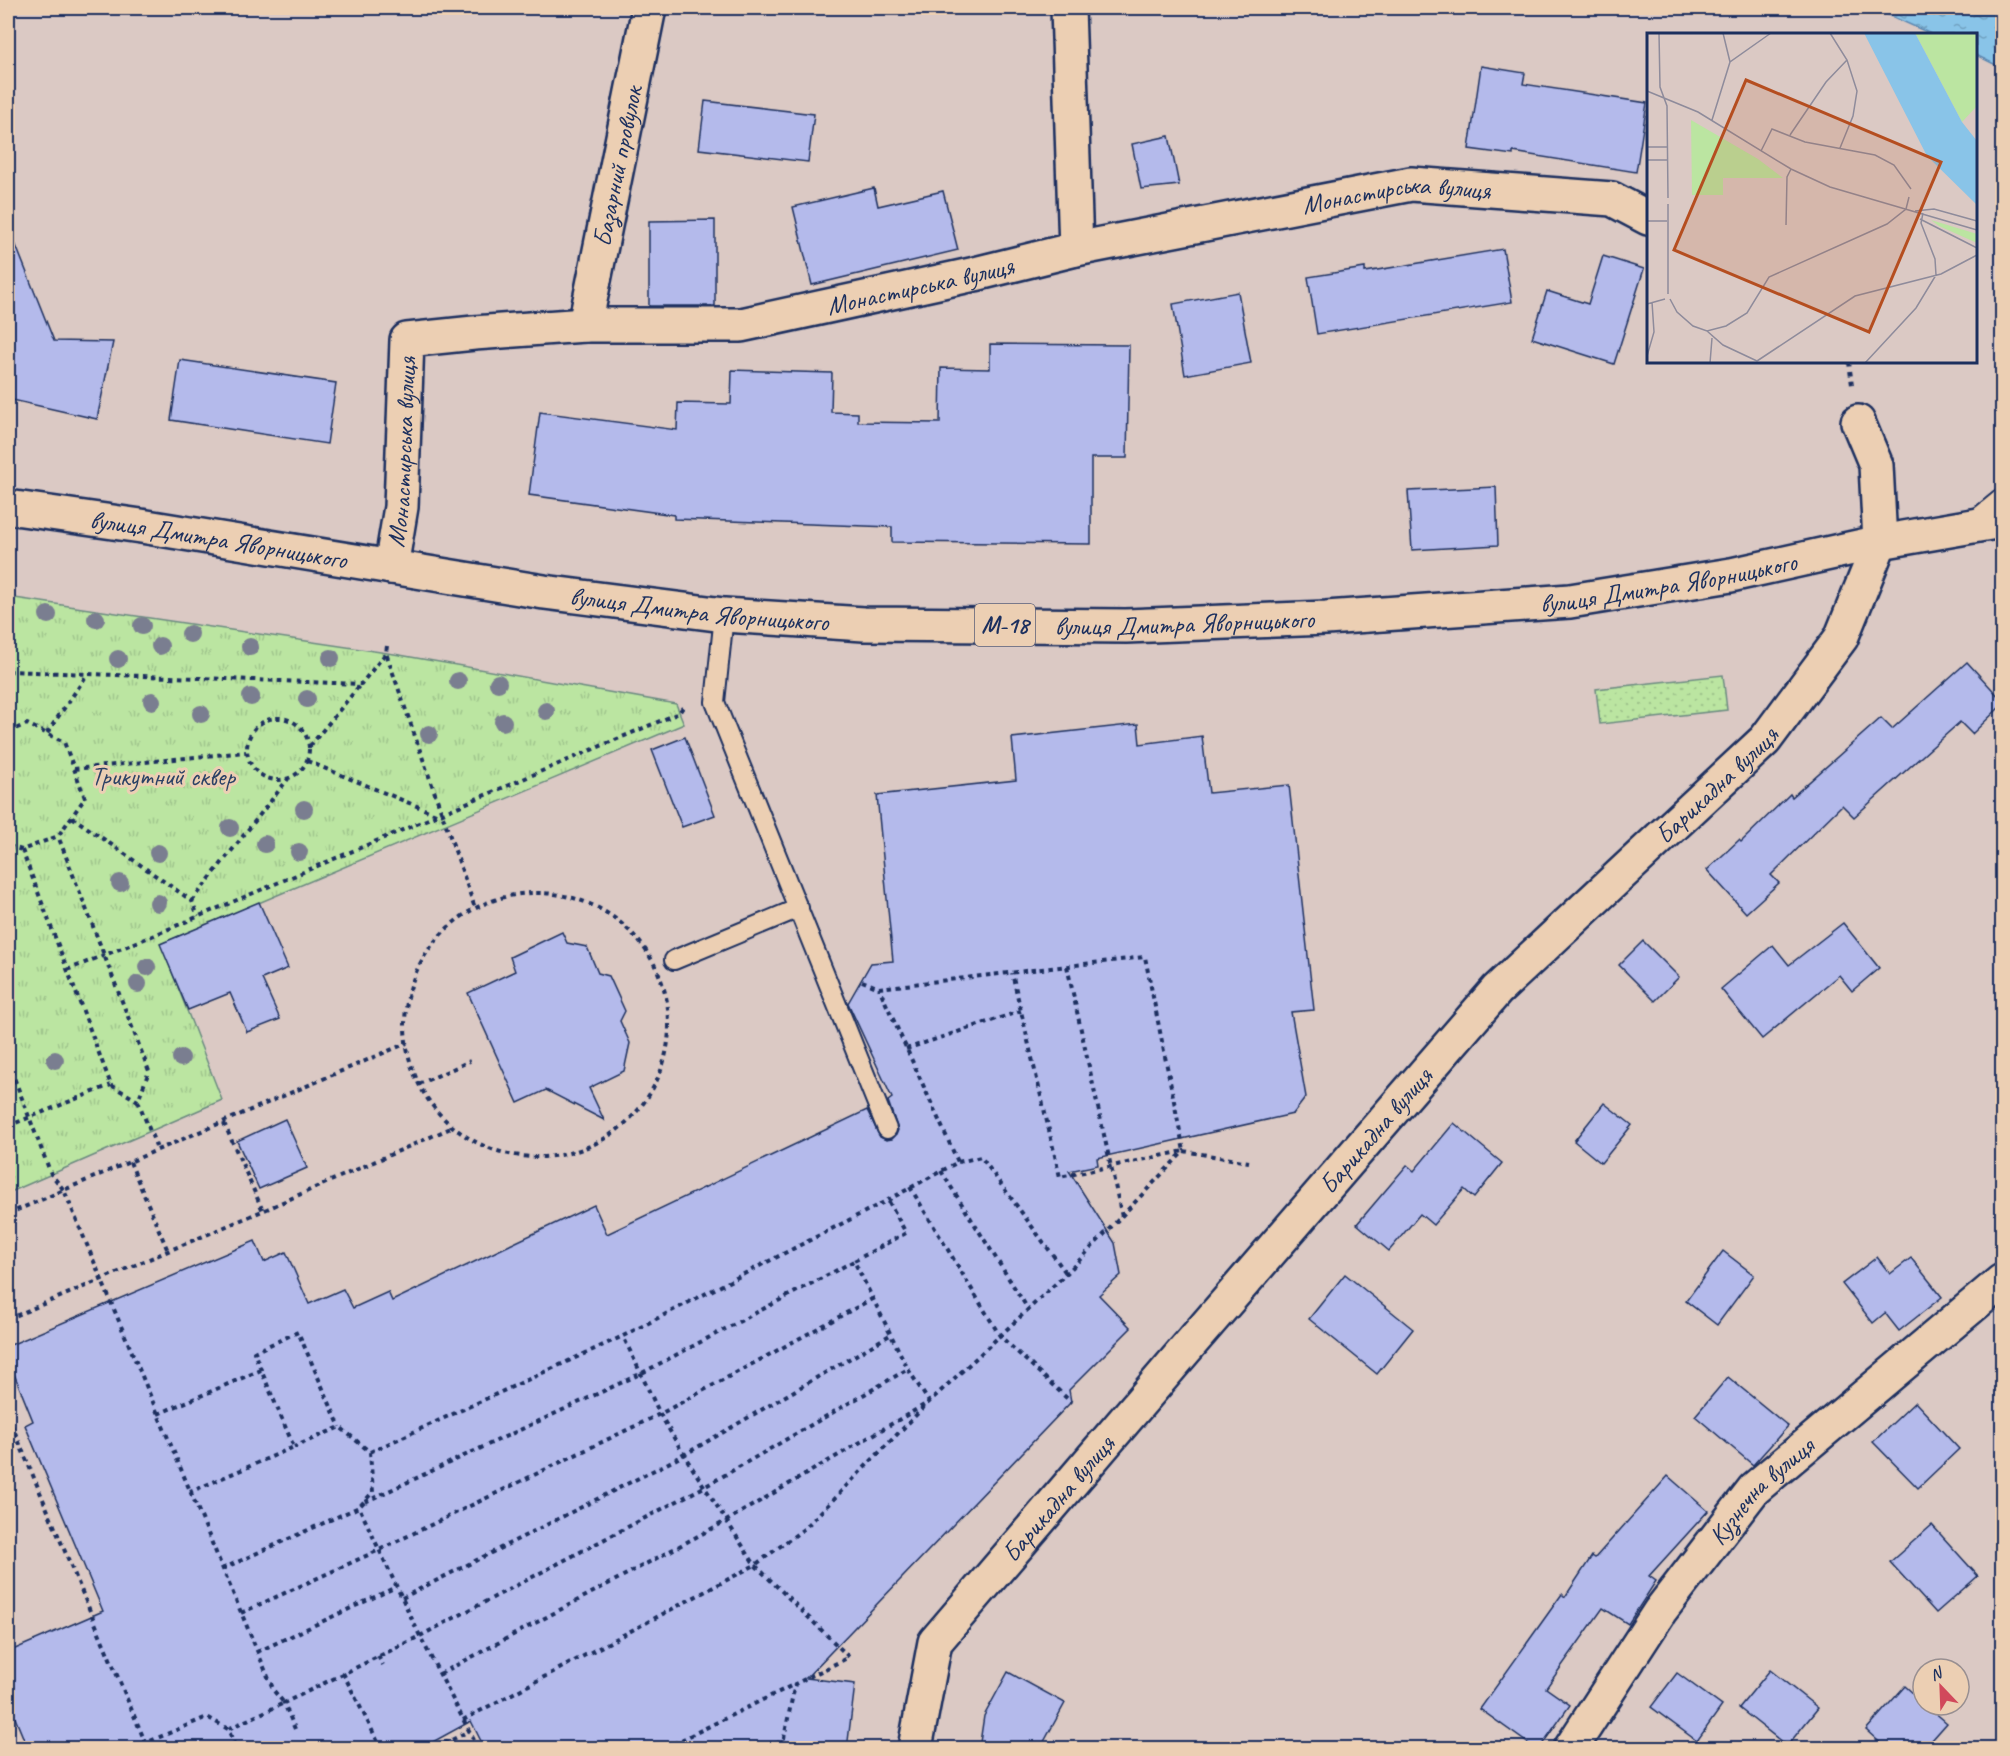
<svg xmlns="http://www.w3.org/2000/svg" width="2010" height="1756" font-family="Caveat,sans-serif">
	<style>
		.grass { fill: url(#grass-dots); stroke: #6b8a80; stroke-width: 1.5 }
		.park { fill: url(#park-tufts); stroke: #6b8a80; stroke-width: 1.5 }
		.water { fill: url(#water-ripples); stroke: #5d88b1; stroke-width: 1.5 }
		.building { fill: #b4baeb; stroke: #1b2f5e; stroke-width: 1.5 }
		.lines { fill: none; stroke-linecap: round; stroke-linejoin: round }
		.lane-casing { stroke: #1b2f5e; stroke-width: 22 }
		.street-casing { stroke: #1b2f5e; stroke-width: 38 }
		.highway-casing { stroke: #1b2f5e; stroke-width: 38 }
		.path { stroke: #1b2f5e; stroke-width: 4; stroke-dasharray: 4.5 4.5; stroke-linecap: butt }
		.lane { stroke: #eccfb3; stroke-width: 18 }
		.street { stroke: #eccfb3; stroke-width: 33 }
		.highway { stroke: #eccfb3; stroke-width: 33 }
		.tree { fill: #7a7e90 }
		.labels { text-anchor: middle; stroke-width: 6; stroke-linejoin: round; paint-order: stroke }
		.shield { fill: #eccfb3; stroke: #5a5f78; stroke-width: 1.5 }
		.shield-label { font-size: 24px; font-weight: bold; fill: #1b2f5e }
		.street-label { font-size: 26px; fill: #1b2f5e; stroke: #eccfb3 }
		.park-label { font-size: 26px; fill: #2b4165; stroke: #eccfb3 }
		.inset-road { fill: none; stroke: #8e8b9b; stroke-width: 1.5 }
		.view { fill: #b54e20; fill-opacity: 0.15; stroke: #b54e20; stroke-width: 3 }
		.inset-edge { fill: none; stroke: #1b2f5e; stroke-width: 3 }
	</style>
	<defs>
		<pattern id="grass-dots" width="8" height="8" patternUnits="userSpaceOnUse" patternTransform="scale(1.5)"><rect width="8" height="8" fill="#bbe5a1"/><path d="M2 2h.1M6 6h.1" fill="none" stroke="#a0c58d" stroke-width="1.8" stroke-linecap="round"/></pattern>
		<pattern id="park-tufts" width="24" height="20" patternUnits="userSpaceOnUse" patternTransform="scale(1.5)"><rect width="24" height="20" fill="#bbe5a1"/><path d="M3 7l-1-3M5 7V3M7 7l1-3M15 17l-1-3M17 17v-4M19 17l1-3" fill="none" stroke="#a0c58d"/></pattern>
		<pattern id="water-ripples" width="26" height="14" patternUnits="userSpaceOnUse" patternTransform="scale(1.5)"><rect width="26" height="14" fill="#89c4e8"/><path d="M2 4q2-2 4 0t4 0M15 11q2-2 4 0t4 0" fill="none" stroke="#6fa0bf"/></pattern>
	</defs>
	<rect width="100%" height="100%" fill="#dbc9c4"/>
	<filter id="ink" filterUnits="userSpaceOnUse"><feTurbulence type="fractalNoise" baseFrequency=".0167" numOctaves="2"/><feDisplacementMap in="SourceGraphic" scale="12" xChannelSelector="R" yChannelSelector="G"/><feConvolveMatrix kernelMatrix="1 2 1 2 8 2 1 2 1" color-interpolation-filters="sRGB"/></filter>
	<g filter="url(#ink)">
		<!-- grass -->
		<path class="grass" d="M1723 675 1727 710 1600 724 1596 689Z"/>
		<!-- park -->
		<path class="park" d="M8 597 394 654 676 704 684 724 161 944 222 1100 8 1193Z"/>
		<!-- water -->
		<path class="water" d="M1873 8H2002V68L1976 55V34H1931Z"/>
		<!-- building -->
		<g class="building">
			<path d="M1481 66 1525 73 1523 84 1647 103 1636 172 1513 152V155L1469 149Z"/>
			<path d="M705 101 814 114 808 162 699 149Z"/>
			<path d="M1169 136 1179 185 1141 189 1132 144Z"/>
			<path d="M874 188 878 206 943 191 958 250 812 285 793 207Z"/>
			<path d="M715 220V306H649V221Z"/>
			<path d="M9 228 54 341 113 342 97 419 8 399Z"/>
			<path d="M1503 249 1512 302 1317 334 1308 277 1365 268V272Z"/>
			<path d="M1603 256 1644 269 1614 364 1532 338 1547 291 1588 304Z"/>
			<path d="M1238 292 1251 363 1185 375 1173 304Z"/>
			<path d="M990 344 1129 345 1127 458H1091V544L892 542V527L674 519V515L529 495 540 412 677 430 678 403 731 404 732 370 832 373 831 412 858 413V422L940 423 941 368 990 369Z"/>
			<path d="M180 360 336 383 327 444 171 420Z"/>
			<path d="M1496 487 1498 545 1412 550 1408 491Z"/>
			<path d="M1967 662 2002 700V705L1972 734 1960 722 1854 817 1842 805 1771 875 1779 883 1746 913 1707 870 1739 840 1741 842 1790 794 1792 797 1881 718 1892 729Z"/>
			<path d="M1138 724 1140 744 1202 736 1209 793 1289 785 1314 1010 1291 1012 1306 1097 1293 1114 1097 1158 1098 1165 1069 1171 1115 1243 1121 1275 1099 1295 1131 1328 1069 1390 1071 1402 806 1678 855 1684 847 1749H485L471 1721 420 1749H28L8 1701V1652L103 1611 25 1425 33 1421 8 1359V1346L255 1241 264 1262 286 1252 309 1304 343 1289 353 1308 388 1292 392 1301 594 1205 607 1234 867 1110 880 1137 886 1140 892 1139 896 1135 898 1130 888 1101 892 1098 848 1003 871 963 893 961 877 795 1016 780 1012 738Z"/>
			<path d="M685 737 715 815 682 827 652 750Z"/>
			<path d="M259 902 288 968 262 979 280 1019 247 1032 230 993 188 1010 160 944Z"/>
			<path d="M1843 923 1879 968 1852 991 1839 975 1762 1039 1721 989 1773 945 1789 965Z"/>
			<path d="M562 932 567 943 587 947 598 973 609 976 625 1011 620 1021 630 1043 624 1071 589 1088 604 1120 546 1090 518 1103 468 993 515 971 510 957Z"/>
			<path d="M1643 941 1679 977 1655 1001 1619 965Z"/>
			<path d="M1604 1103 1632 1125 1601 1163 1574 1141Z"/>
			<path d="M285 1119 307 1168 259 1189 237 1141Z"/>
			<path d="M1454 1123 1502 1163 1474 1198 1464 1189 1433 1225 1420 1214 1389 1251 1357 1224 1407 1165 1414 1171Z"/>
			<path d="M1723 1251 1754 1275 1717 1325 1686 1301Z"/>
			<path d="M1877 1257 1890 1274 1911 1258 1942 1297 1899 1331 1885 1313 1873 1323 1842 1284Z"/>
			<path d="M1345 1274 1413 1329 1377 1374 1309 1319Z"/>
			<path d="M1728 1377 1788 1426 1753 1465 1695 1416Z"/>
			<path d="M1915 1402 1959 1449 1918 1488 1873 1442Z"/>
			<path d="M1668 1476 1708 1511 1649 1576 1656 1581 1628 1624 1603 1608 1546 1688 1570 1705 1539 1749H1536L1480 1709 1562 1594 1565 1597 1592 1556 1595 1558Z"/>
			<path d="M1932 1525 1978 1576 1936 1613 1890 1562Z"/>
			<path d="M1770 1670 1818 1708 1787 1746 1739 1708Z"/>
			<path d="M1008 1672 1065 1703 1040 1749H979L984 1716Z"/>
			<path d="M1677 1673 1722 1706 1697 1741 1651 1707Z"/>
			<path d="M1905 1686 1923 1702V1705H1926L1947 1723 1924 1749H1887L1866 1730Z"/>
		</g>
		<g class="lines">
			<!-- lane casing -->
			<g class="lane-casing">
				<g id="lane">
					<path d="M1974 521 2002 498"/>
					<path d="M724 615 715 702 887 1129"/>
					<path d="M674 960 799 908"/>
				</g>
			</g>
			<!-- street casing -->
			<g class="street-casing">
				<g id="street">
					<path d="M1068 8 1076 249"/>
					<path id="s1" d="M585 325 649 8"/>
					<path id="s2" d="M391 567 401 507 407 340 474 333 585 325H741L975 274 1076 249 1411 184 1612 199 1648 218"/>
					<path id="s3" d="M915 1748 935 1642 1185 1350 1497 990 1765 740 1841 638 1880 542 1876 465 1858 422"/>
					<path id="s4" d="M1571 1748 1660 1611 1754 1489 2002 1281"/>
				</g>
			</g>
			<!-- highway casing -->
			<g class="highway-casing">
				<g id="highway">
					<path id="s5" d="M8 507 141 526 544 592 724 615 864 624 1126 626 1326 618 1570 601 1731 575 1880 542 2002 521"/>
				</g>
			</g>
			<!-- path -->
			<g class="path">
				<path d="M1849 362 1852 385"/>
				<path d="M387 646 386 653 475 908"/>
				<path d="M8 671 361 684 386 653"/>
				<circle cx="278" cy="749" r="31"/>
				<path d="M8 732 27 724 64 742 85 798 58 836 22 850 8 846"/>
				<path d="M47 733 87 675"/>
				<path d="M310 746 360 685"/>
				<path d="M307 761 436 814"/>
				<path d="M74 769 246 752"/>
				<path d="M72 817 192 901 198 916"/>
				<path d="M22 850 111 1085 138 1101 149 1071 58 836"/>
				<circle cx="537" cy="1025" r="132"/>
				<path d="M192 901 288 779"/>
				<path d="M1067 966 1122 1217"/>
				<path d="M67 970 152 936 679 713 683 707"/>
				<path d="M862 981 879 988 1145 957 1184 1151 1060 1177 1012 973"/>
				<path d="M906 1049 1021 1011"/>
				<path d="M8 1062 51 1174 64 1190 274 1691 284 1703 228 1729"/>
				<path d="M419 1084 470 1061"/>
				<path d="M138 1101 158 1151"/>
				<path d="M224 1123 263 1211"/>
				<path d="M8 1126 111 1085"/>
				<path d="M130 1162 168 1251"/>
				<path d="M958 1162 981 1157 1066 1273"/>
				<path d="M941 1171 1028 1309"/>
				<path d="M910 1187 1000 1336 1071 1402"/>
				<path d="M8 1214 407 1043"/>
				<path d="M8 1319 267 1209 453 1127"/>
				<path d="M261 1370 254 1352 298 1332 340 1427"/>
				<path d="M158 1414 261 1370 294 1447 190 1492"/>
				<path d="M8 1416 146 1744"/>
				<path d="M370 1452 623 1336"/>
				<path d="M365 1502 640 1374 854 1261"/>
				<path d="M222 1569 359 1507 373 1492 370 1452 340 1427 294 1447"/>
				<path d="M402 1598 684 1455 890 1335"/>
				<path d="M241 1613 379 1550 660 1414 872 1299"/>
				<path d="M257 1652 396 1587"/>
				<path d="M378 1656 383 1665"/>
				<path d="M343 1673 381 1748"/>
				<path d="M440 1674 726 1521 929 1402 908 1369 854 1261 906 1233 888 1200"/>
				<path d="M463 1720 755 1565 805 1528 929 1402 1066 1274 1184 1151 1249 1162"/>
				<path d="M295 1729 284 1703 420 1636 359 1507"/>
				<path d="M134 1748 207 1717 228 1729 236 1748"/>
				<path d="M436 1748 469 1731"/>
				<path d="M478 1748 420 1636 704 1487 908 1369"/>
				<path d="M665 1748 795 1684"/>
				<path d="M767 1748 784 1740"/>
				<path d="M782 1748 795 1684 849 1657 755 1565 684 1455 660 1414 623 1336 888 1200 958 1162 879 988"/>
			</g>
			<!-- lane -->
			<use href="#lane" class="lane"/>
			<!-- street -->
			<use href="#street" class="street"/>
			<!-- highway -->
			<use href="#highway" class="highway"/>
		</g>
		<!-- trees -->
		<g class="tree">
			<circle cx="48" cy="615" r="9"/>
			<circle cx="96" cy="619" r="9"/>
			<circle cx="142" cy="626" r="9"/>
			<circle cx="190" cy="634" r="9"/>
			<circle cx="160" cy="646" r="9"/>
			<circle cx="250" cy="647" r="9"/>
			<circle cx="331" cy="658" r="9"/>
			<circle cx="118" cy="659" r="9"/>
			<circle cx="458" cy="681" r="9"/>
			<circle cx="498" cy="683" r="9"/>
			<circle cx="251" cy="697" r="9"/>
			<circle cx="307" cy="699" r="9"/>
			<circle cx="152" cy="701" r="9"/>
			<circle cx="546" cy="711" r="9"/>
			<circle cx="201" cy="714" r="9"/>
			<circle cx="503" cy="722" r="9"/>
			<circle cx="429" cy="734" r="9"/>
			<circle cx="304" cy="809" r="9"/>
			<circle cx="230" cy="828" r="9"/>
			<circle cx="265" cy="844" r="9"/>
			<circle cx="299" cy="852" r="9"/>
			<circle cx="158" cy="853" r="9"/>
			<circle cx="120" cy="883" r="9"/>
			<circle cx="158" cy="903" r="9"/>
			<circle cx="147" cy="967" r="9"/>
			<circle cx="138" cy="984" r="9"/>
			<circle cx="181" cy="1058" r="9"/>
			<circle cx="55" cy="1060" r="9"/>
		</g>
	</g>
	<g class="labels">
		<!-- shield labels -->
		<rect class="shield" x="975" y="604" width="60" height="42" rx="4.5"/>
		<g class="shield-label">
			<text x="1005" y="633">М-18</text>
		</g>
		<!-- street labels -->
		<g class="street-label">
			<text dy="9" stroke="none"><textPath href="#s1" startOffset="162">Базарний провулок</textPath></text>
			<text dy="9" stroke="none"><textPath href="#s2" startOffset="1232">Монастирська вулиця</textPath></text>
			<text dy="9" stroke="none"><textPath href="#s2" startOffset="746">Монастирська вулиця</textPath></text>
			<text dy="9" stroke="none"><textPath href="#s2" startOffset="116">Монастирська вулиця</textPath></text>
			<text dy="9" stroke="none"><textPath href="#s5" startOffset="213">вулиця Дмитра Яворницького</textPath></text>
			<text dy="9" stroke="none"><textPath href="#s5" startOffset="1671">вулиця Дмитра Яворницького</textPath></text>
			<text dy="9" stroke="none"><textPath href="#s5" startOffset="699">вулиця Дмитра Яворницького</textPath></text>
			<text dy="9" stroke="none"><textPath href="#s5" startOffset="1185">вулиця Дмитра Яворницького</textPath></text>
			<text dy="9" stroke="none"><textPath href="#s3" startOffset="1269">Барикадна вулиця</textPath></text>
			<text dy="9" stroke="none"><textPath href="#s3" startOffset="783">Барикадна вулиця</textPath></text>
			<text dy="9" stroke="none"><textPath href="#s4" startOffset="321">Кузнечна вулиця</textPath></text>
			<text dy="9" stroke="none"><textPath href="#s3" startOffset="297">Барикадна вулиця</textPath></text>
		</g>
		<!-- park labels -->
		<g class="park-label">
			<text x="163" y="785">Трикутний сквер</text>
		</g>
	</g>
	<!-- overview -->
	<g transform="translate(1647 33)">
		<rect width="330" height="330" fill="#dbc9c4"/>
		<path d="M284 187 330 201V210L292 193Z" fill="#bbe5a1"/>
		<path d="M268 0H330V73L315 89Z" fill="#bbe5a1"/>
		<path d="M44 87 111 126 136 145H76V162H45Z" fill="#bbe5a1"/>
		<path d="M217 0H268L315 89 330 108V172L280 123Z" fill="#89c4e8"/>
		<path class="inset-road" d="M12 0 13 54 20 73 21 165M76 0 83 29M183 0 200 27 210 58 206 83 193 115M0 58 51 79 144 136 183 154 330 197M65 87 83 29 124 0M143 102 179 49 200 27M0 114H20M114 118 125 96 158 109 228 122 247 132 264 156M1 127H20M21 171V261M268 178 287 176 330 188M273 186 330 215M0 188H20M139 192 140 144 144 136M23 266 30 279 46 293 60 298 79 293 100 280 122 244 240 191 259 176 262 164M0 271 18 266M60 298 76 312 110 328M0 323 7 299 5 269M110 328 208 263 294 241 330 222M63 330 65 305M218 330 269 275 289 242 288 226 274 190 276 180"/>
		<path class="view" d="M99 47 294 129 222 299 27 217Z"/>
		<rect width="330" height="330" class="inset-edge"/>
	</g>
	<!-- margin -->
	<rect width="2010" height="1756" fill="none" stroke="#eccfb3" stroke-width="30"/>
	<rect x="15" y="15" width="1980" height="1726" fill="none" stroke="#1b2f5e" stroke-width="2" filter="url(#ink)"/>
	<!-- north arrow -->
	<g transform="translate(1941 1687) rotate(337)"><circle r="28" fill="#eccfb3" stroke="#988f91" stroke-width="1.5"/>
	<path d="M0-4.5L10 22L0 15L-10 22Z" fill="#d1495b"/>
	<text y="-9" font-size="16" font-weight="bold" text-anchor="middle" fill="#1b2f5e">N</text>
	</g>
</svg>
